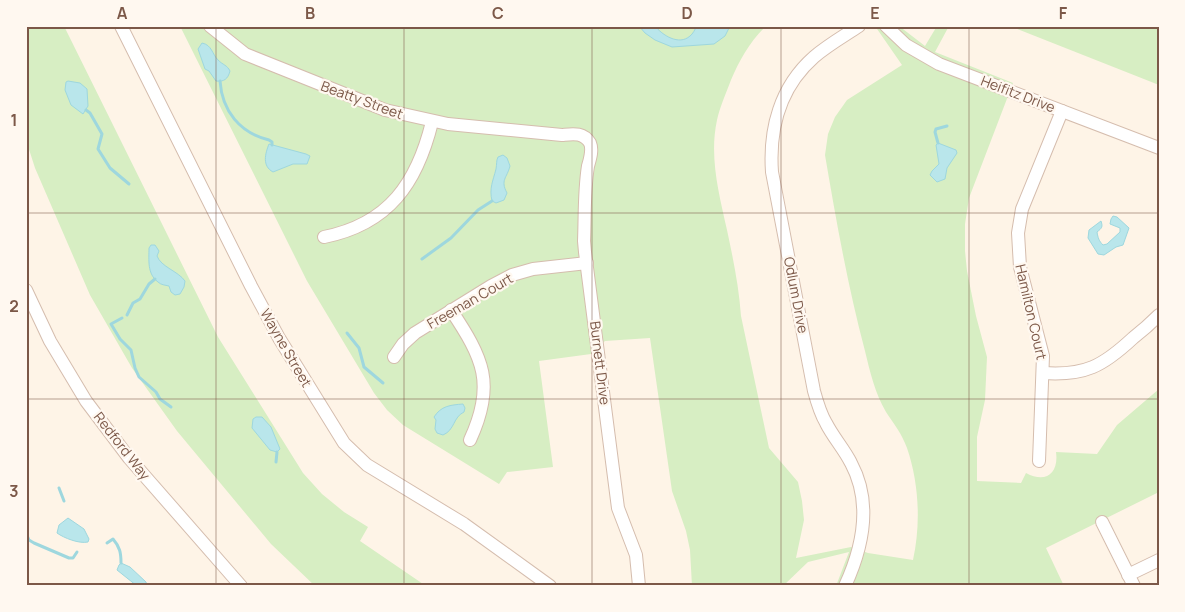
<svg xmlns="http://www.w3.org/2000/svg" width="1185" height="612" font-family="Manrope,sans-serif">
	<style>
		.green { fill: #d7eec3 }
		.water { fill: #b9e6eb; stroke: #9ed7de }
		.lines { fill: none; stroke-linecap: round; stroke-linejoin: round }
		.stream { stroke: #9ed7de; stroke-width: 3 }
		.minor-casing { stroke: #d5bdae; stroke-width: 14 }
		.minor { stroke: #fff; stroke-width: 12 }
		.grid { fill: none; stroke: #7c5848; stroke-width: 1; stroke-opacity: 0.55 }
		.labels { text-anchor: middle; stroke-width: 4.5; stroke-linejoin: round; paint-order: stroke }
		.street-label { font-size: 14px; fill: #7c5848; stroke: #fff8f0 }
		.neatline { fill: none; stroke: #7c5848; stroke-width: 2 }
		.grid-label { font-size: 16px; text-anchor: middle; font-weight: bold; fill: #7c5848 }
	</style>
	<rect width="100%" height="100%" fill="#fef4e7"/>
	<!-- green -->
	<g class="green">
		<path d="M26 26H64L218 337 303 473 322 494 344 512 368 527 360 541 426 586H315L271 544 177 431 132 368 90 295 35 168 26 140Z"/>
		<path d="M180 26H766C750 41 739 61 731 80 726 93 720 107 717 120 709 157 719 194 727 230 733 258 739 287 741 316L769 448 798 482 802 501 804 520 796 558 851 547 868 553 913 560C921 524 919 483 907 448 902 434 894 424 886 412 875 393 870 372 865 351 848 287 836 220 825 155L828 134 835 117 847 100 902 65 875 26H899L925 46 937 26H949L935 52 1013 83 969 198 965 224V251L967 271 976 316 987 357 985 400 977 437V481L1021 483 1026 473C1046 484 1059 473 1056 452L1097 454 1117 425 1159 389V492L1046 548 1064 586H836L849 552 808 562 783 586H692L690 550 686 531 672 491 650 338 605 341 591 354 539 361 553 467 507 472 499 484 403 425 387 410 374 393 307 281Z"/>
		<path d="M1010 26H1159V85Z"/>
	</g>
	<!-- water -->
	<g class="water">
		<path d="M639 26H655C662 35 679 46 690 36 693 34 695 29 697 26H730L725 36 714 44 672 47 655 40 645 33Z"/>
		<path d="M202 43C212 45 212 54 218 60 223 65 227 65 230 71 228 79 224 82 216 81L209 71 205 69 198 49Z"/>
		<path d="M68 81 80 83 87 89 88 106 83 114 71 105 65 90 66 82Z"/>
		<path d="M938 143 956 150 957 153 947 168 945 179 937 182 930 175 932 171 939 164 936 145Z"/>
		<path d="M269 144 306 154 310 156 307 164H293L273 172C262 166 265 154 269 144Z"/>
		<path d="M503 155 507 158 510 166C507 178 500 180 507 193L504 200 496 203 492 201C489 188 493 181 496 169 497 164 496 161 498 157Z"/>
		<path d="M1113 216 1117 217 1129 228 1123 245 1116 247 1104 255 1098 254 1088 238 1089 230 1101 221C1103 227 1102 228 1097 232 1098 238 1099 241 1103 245L1107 244 1120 232V228L1110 224 1111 219Z"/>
		<path d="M151 245H155L159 251 157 256C161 267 178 271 185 281L184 287 180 294 175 295 171 292 169 286C165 285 161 285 158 282 147 274 149 260 149 248Z"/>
		<path d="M463 404 465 408 464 412C453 417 455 430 443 435L437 433 435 429 436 420 434 417C441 406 450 405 463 404Z"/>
		<path d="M256 417H262L271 427 280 449 277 452 270 450 252 428 253 419Z"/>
		<path d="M68 518 84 529 89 539 88 542C79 544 64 538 57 533L59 525Z"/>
		<path d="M121 563 130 567 146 582 147 586H137L117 570 119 565Z"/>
	</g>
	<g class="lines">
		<!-- stream -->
		<g class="stream">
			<path d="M220 81C222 111 240 133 269 140L272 142V145"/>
			<path d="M86 110 90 113 102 134 98 149 110 168 129 184"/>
			<path d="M938 143 935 132 936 129 947 126"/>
			<path d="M422 259 451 238 478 210 492 201"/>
			<path d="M127 315 133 303 140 299 149 284 155 279"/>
			<path d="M122 318 111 324 120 339 131 350 135 368 139 377 156 392 160 399 171 407"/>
			<path d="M347 333 359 348 364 367 383 383"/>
			<path d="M276 462 277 452"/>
			<path d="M59 488 64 501"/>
			<path d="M26 533 29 540 34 543 69 558H73L77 552"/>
			<path d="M107 543 113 539C120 547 121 553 121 563"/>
		</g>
		<!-- minor casing -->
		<g class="minor-casing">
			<g id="minor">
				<path d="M121 26 251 286 279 338 344 443 367 465 464 524 550 586"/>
				<path d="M210 26 245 54 385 110 448 124 562 135C573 134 583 132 590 143 593 150 590 159 588 166 584 191 585 217 584 241L585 252 618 508 636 555 639 586"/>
				<path d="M886 26 906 45 939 64 1159 148"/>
				<path d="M324 237C389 224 417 183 432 122"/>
				<path d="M26 290 50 341 86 401 129 458 241 586"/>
				<path d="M451 310C483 358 496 384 470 440"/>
				<path d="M394 357 403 344 415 333 491 286 512 275 533 269 587 263"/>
				<path d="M1043 373C1085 376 1103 366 1133 338 1142 331 1151 323 1159 315"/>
				<path d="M1039 461 1043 356 1020 267 1018 233 1022 209 1062 111"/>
				<path d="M1102 522 1134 586"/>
				<path d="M1128 575 1159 560"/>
				<path d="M845 586C863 547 872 502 851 463 844 449 833 437 826 423 820 413 817 402 814 391L772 172C769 129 780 87 814 57 828 45 844 36 859 26"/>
			</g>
		</g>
		<!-- minor -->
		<use href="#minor" class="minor"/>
	</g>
	<!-- grid -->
	<path class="grid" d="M216 26V586M404 26V586M592 26V586M781 26V586M969 26V586M26 213H1159M26 399H1159"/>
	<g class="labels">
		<!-- street labels -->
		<g class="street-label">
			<text transform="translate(1018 94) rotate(21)" y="5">Heifitz Drive</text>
			<text transform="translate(362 100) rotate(20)" y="5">Beatty Street</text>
			<text transform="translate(796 295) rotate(79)" y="5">Odlum Drive</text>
			<text transform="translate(470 301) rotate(-30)" y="5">Freeman Court</text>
			<text transform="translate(1031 312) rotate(77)" y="5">Hamilton Court</text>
			<text transform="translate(286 348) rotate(60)" y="5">Wayne Street</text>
			<text transform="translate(600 363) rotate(83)" y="5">Burnett Drive</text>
			<text transform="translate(122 446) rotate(52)" y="5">Redford Way</text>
		</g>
	</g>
	<!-- border -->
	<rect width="1185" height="612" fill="none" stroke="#fff8f0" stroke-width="55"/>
	<rect x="28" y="28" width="1130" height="556" class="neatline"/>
	<g class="grid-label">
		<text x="122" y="19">A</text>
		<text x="310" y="19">B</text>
		<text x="498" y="19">C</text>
		<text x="687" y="19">D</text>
		<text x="875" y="19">E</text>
		<text x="1063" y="19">F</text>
		<text x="14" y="126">1</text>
		<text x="14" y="312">2</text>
		<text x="14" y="497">3</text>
	</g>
</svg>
